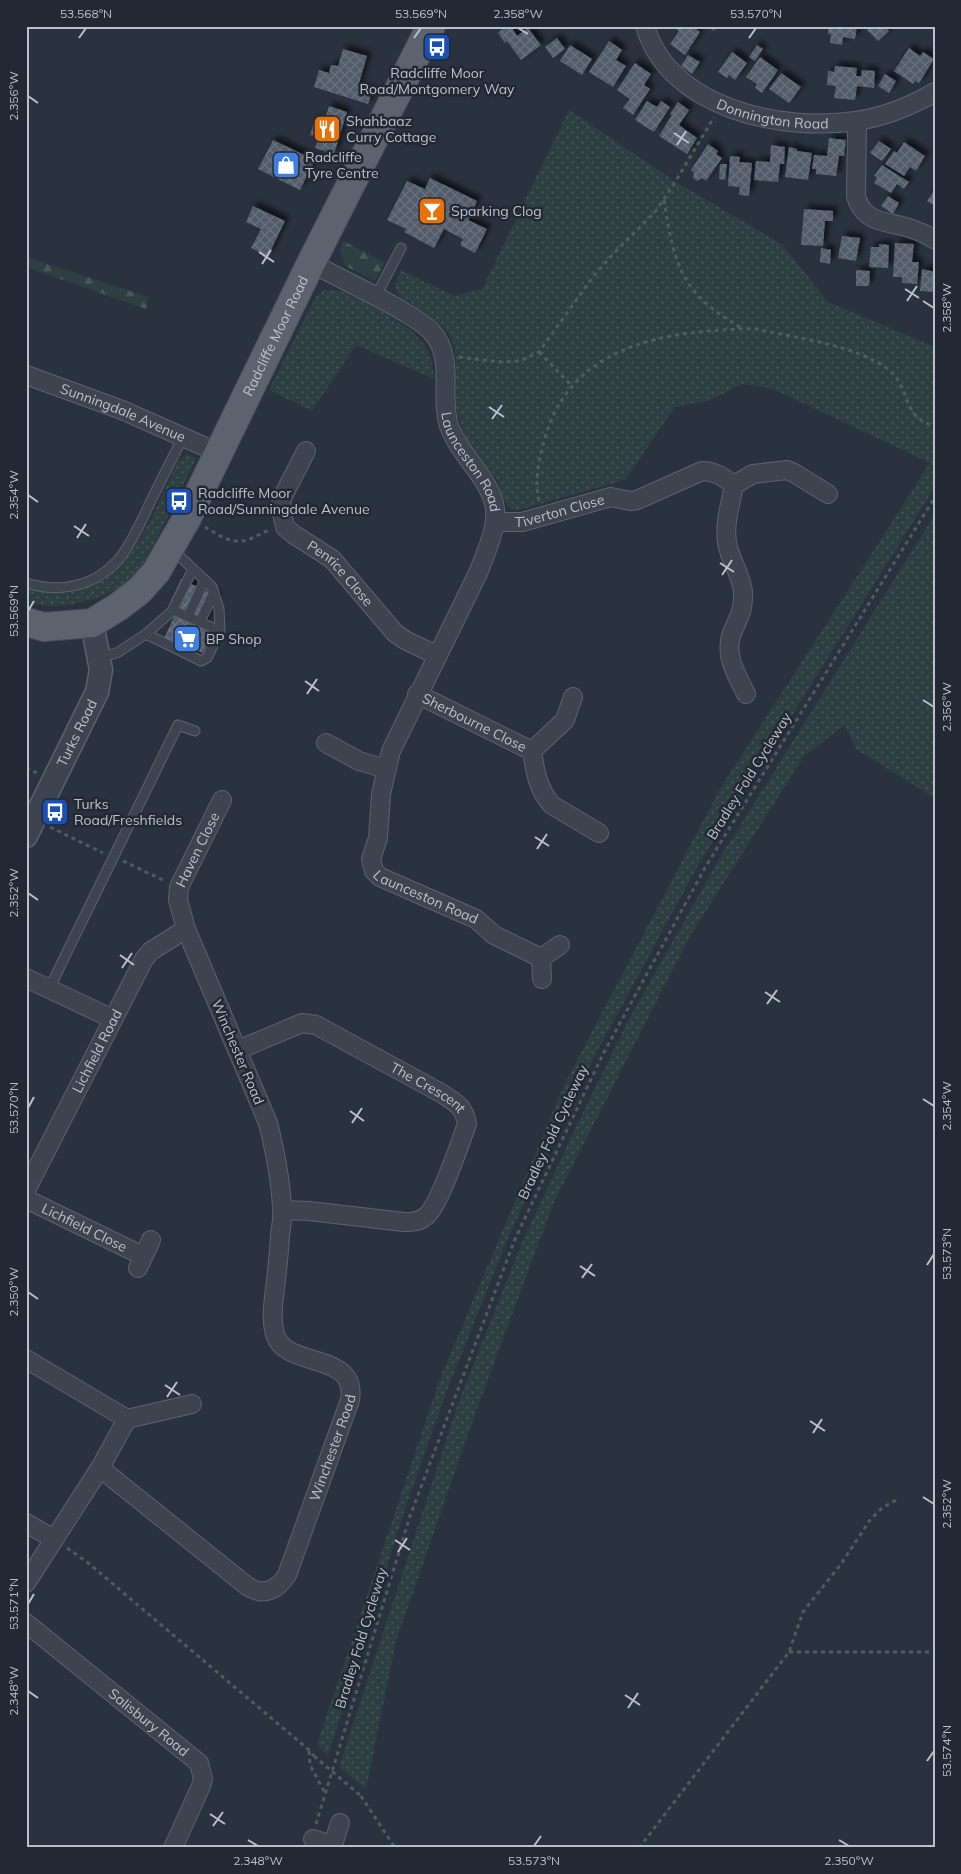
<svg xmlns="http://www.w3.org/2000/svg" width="961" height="1874" font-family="Mulish,sans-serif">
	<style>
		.grass { fill: url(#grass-dots) }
		.forest { fill: url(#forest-firs) }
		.building { fill: url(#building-cross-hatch); filter: url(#shadow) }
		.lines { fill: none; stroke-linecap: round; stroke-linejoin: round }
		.service-casing { stroke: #5b626d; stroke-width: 11 }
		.minor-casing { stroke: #5b626d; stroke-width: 20 }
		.tertiary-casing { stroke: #5b626d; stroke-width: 25 }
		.primary-casing { stroke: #474d59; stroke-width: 30 }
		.path { stroke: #4c5c5f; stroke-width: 3; stroke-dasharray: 4 4; stroke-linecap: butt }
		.service { stroke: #3d4450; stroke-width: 9 }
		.minor { stroke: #3d4450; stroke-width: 18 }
		.tertiary { stroke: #3d4450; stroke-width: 22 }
		.primary { stroke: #5c636f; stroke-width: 28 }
		.path-bridge { stroke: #4c5c5f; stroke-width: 3; stroke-dasharray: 4 4; stroke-linecap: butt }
		.ticks { fill: none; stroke: #bac0ca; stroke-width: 2 }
		.labels { text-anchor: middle; stroke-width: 5; stroke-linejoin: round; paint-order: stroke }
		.poi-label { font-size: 14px; fill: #bac0ca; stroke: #222935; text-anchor: start }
		.street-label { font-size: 14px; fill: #bac0ca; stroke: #222935 }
		.neatline { fill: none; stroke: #bac0ca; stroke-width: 2 }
		.ticks-label { font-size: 12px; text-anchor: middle; fill: #bac0ca }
	</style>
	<defs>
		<pattern id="grass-dots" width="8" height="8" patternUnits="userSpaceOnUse" patternTransform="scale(1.25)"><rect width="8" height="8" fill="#2d3f41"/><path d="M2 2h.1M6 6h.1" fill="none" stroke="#49595b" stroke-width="1.8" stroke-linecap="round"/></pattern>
		<pattern id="forest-firs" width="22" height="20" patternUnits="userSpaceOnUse" patternTransform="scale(1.25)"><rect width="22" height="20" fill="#2d3f41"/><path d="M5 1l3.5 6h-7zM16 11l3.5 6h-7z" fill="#49595b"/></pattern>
		<pattern id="building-cross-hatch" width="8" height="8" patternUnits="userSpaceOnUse" patternTransform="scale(1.25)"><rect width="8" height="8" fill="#535b6a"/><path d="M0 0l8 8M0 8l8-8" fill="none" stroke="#6a717e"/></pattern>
		<filter id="shadow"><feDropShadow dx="4.5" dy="-4.5" stdDeviation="2.5" flood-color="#0009"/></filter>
	</defs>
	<rect width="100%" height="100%" fill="#2a323f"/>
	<!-- grass -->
	<g class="grass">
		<path d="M569 110 676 182 783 245 828 302 935 347V487L700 862 595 1055 508 1238 446 1393 402 1518 328 1756 318 1746 319 1738 440 1379 564 1085 720 789 930 463 771 388 742 384 708 401 675 407 625 480 519 510C502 512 503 491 497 480 490 468 478 458 471 447 464 436 460 423 457 411 452 390 460 356 451 338 441 320 414 306 398 295L395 284 401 270 454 296 482 289Z"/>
		<path d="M324 290H336L346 293C371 307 413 323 427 350 432 359 433 369 434 379L356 345 312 411 269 390 316 296Z"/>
		<path d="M188 455 193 456 196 459C185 481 175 502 164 524 154 544 145 566 127 581 115 592 98 598 82 602 63 607 45 608 26 601V587C121 616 146 526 179 459Z"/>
		<path d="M935 514V798L856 749 845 725 804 756 690 936 554 1202 478 1406 396 1641 366 1789 339 1767 459 1401 521 1245 572 1135 628 1021 718 861Z"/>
	</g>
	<!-- forest -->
	<g class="forest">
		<path d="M343 241 385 262 375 281 345 266 340 251Z"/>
		<path d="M26 257 149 297 146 309 26 267Z"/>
	</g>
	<!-- building -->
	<g class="building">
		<path d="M506 26H511L517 36 528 28 541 45 521 60 507 41 505 43 498 33Z"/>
		<path d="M678 26H692L700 32 685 55 670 44 679 31 676 29Z"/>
		<path d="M707 26H717L714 31Z"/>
		<path d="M829 26H857L855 39 843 37 842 45 830 43 831 34H828Z"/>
		<path d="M870 26H887L886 28 889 31 878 41 867 30Z"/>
		<path d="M557 38 565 49 553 58 545 47Z"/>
		<path d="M609 41 622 50 616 60 626 66 613 87 589 72Z"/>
		<path d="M570 45 592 59 582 75 560 61Z"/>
		<path d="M757 45 763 49 755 61 749 57Z"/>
		<path d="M909 48 920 56 923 52 934 59 919 83 915 81 913 84 894 71Z"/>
		<path d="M343 49 367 56 358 87 372 91 368 104 314 87 319 70 329 73 331 65 338 66Z"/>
		<path d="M732 52 747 63 735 80 729 75 727 78 718 72Z"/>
		<path d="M688 55 700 62 692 74 681 66Z"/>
		<path d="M760 57 778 70 762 93 755 88 757 84 746 77Z"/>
		<path d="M635 63 651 74 644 85 650 89 633 115 623 108 630 99 617 90Z"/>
		<path d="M835 66 857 68 856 76H861L862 70 875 71 874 88 857 86 855 100 834 98 836 86 827 85 828 71 834 72Z"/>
		<path d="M781 73 801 87 789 103 769 89Z"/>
		<path d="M885 74 896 81 889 93 878 86Z"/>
		<path d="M647 101 657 107 661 101 670 107 654 132 635 120Z"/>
		<path d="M678 102 689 110 679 125 697 138 687 154 659 136 672 115 670 114Z"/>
		<path d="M329 106 347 112 334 154 315 148 319 137 310 135 315 120 324 122Z"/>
		<path d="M829 138 846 140 844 156H839L836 176 816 174V169H812L814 155 827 156Z"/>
		<path d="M273 140 315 160 300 190 258 169Z"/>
		<path d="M879 141 891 149 882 161 870 153Z"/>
		<path d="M904 142 925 156 916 171 910 167 904 176 885 164 894 151 897 153Z"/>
		<path d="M708 144 718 151 716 154 722 158 706 181 702 178 697 181 693 178 694 173 691 170Z"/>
		<path d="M771 145 785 147 784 164H780L778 182 754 180 756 161 770 162Z"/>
		<path d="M789 147 797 149V151L812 153 808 180 785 177Z"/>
		<path d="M730 156 740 157 739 162 752 163 749 196 739 195 740 187 728 186Z"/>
		<path d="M720 164H727L725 180 719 179Z"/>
		<path d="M882 165 909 182 904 189 897 184 891 193 874 183 877 177 874 176Z"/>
		<path d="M430 178 477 201 468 220 487 229 475 253 460 245 463 239 444 229 434 248 404 232 406 229 387 220 407 181 425 189Z"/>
		<path d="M935 189V206L927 201Z"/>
		<path d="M888 196 899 203 893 214 881 206Z"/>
		<path d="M253 206 285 221 268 256 251 248 261 229 246 222Z"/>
		<path d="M804 209 833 211V221H825L823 246 801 245Z"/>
		<path d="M842 236 860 238 856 261 838 258Z"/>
		<path d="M895 243 914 244 912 262H919L917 284 902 283V277H893Z"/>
		<path d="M879 244 889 245 888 268 869 267 871 247H879Z"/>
		<path d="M821 248 831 250 830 264 820 262Z"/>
		<path d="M922 269 935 272V292L920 291Z"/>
		<path d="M856 270 870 271 869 286H856Z"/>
		<path d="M181 579 217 596 203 627 213 631 203 653 192 648 190 653 163 641 179 605 171 601Z"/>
	</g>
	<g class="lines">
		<!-- service casing -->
		<g class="service-casing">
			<g id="service">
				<path d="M376 296 401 248"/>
				<path d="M26 583C62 594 98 586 122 555 133 540 141 522 149 505 160 482 172 459 183 437"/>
				<path d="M173 610 220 631"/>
				<path d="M188 616 205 580"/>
				<path d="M200 622 214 592"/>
				<path d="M146 634 172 611 193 569"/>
				<path d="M99 657 117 653 146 634 201 661 207 658 220 631 219 609 212 587 173 550"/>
				<path d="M49 989 178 725 195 731"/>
			</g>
		</g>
		<!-- minor casing -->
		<g class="minor-casing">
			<g id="minor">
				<path id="s1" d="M645 26C669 109 782 132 856 121 884 117 911 106 935 92"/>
				<path d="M857 121 856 196C863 222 883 221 906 227 916 230 926 234 935 240"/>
				<path id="s2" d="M311 263C340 278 368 292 396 307 407 314 421 321 431 331 456 358 439 394 449 426 459 455 492 480 495 509 497 529 486 552 479 571L391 751 381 794 378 838 371 859 374 871 380 877 476 919 494 935 541 958"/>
				<path id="s3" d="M26 375 122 410 219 453"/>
				<path id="s4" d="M306 451 282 498 281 509 285 527 293 534 332 559 395 633 405 640 436 655"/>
				<path d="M734 485C731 503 724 523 727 542 729 559 742 575 743 592 744 614 737 618 731 636 725 657 737 675 746 694"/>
				<path id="s5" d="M495 522H522L611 497 630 501 637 500 702 471C715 471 723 477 734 485L753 474 787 470 794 473 828 494"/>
				<path id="s6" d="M417 694 532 751C535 771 538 790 552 805L599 833"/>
				<path d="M326 743 359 761 386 769"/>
				<path d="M532 751 565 720 573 697"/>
				<path d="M26 978 113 1019"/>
				<path d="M542 979 541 958 560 945"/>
				<path id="s7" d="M238 1050 302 1023 316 1025 441 1093C456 1103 464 1106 467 1124 460 1143 439 1206 426 1216 420 1222 412 1222 404 1222L309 1211 283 1210"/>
				<path id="s8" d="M26 1190 144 959 151 951 186 929"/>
				<path id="s9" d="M26 1199 143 1256"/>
				<path d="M138 1268 151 1240"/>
				<path d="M26 1359 127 1419"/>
				<path d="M127 1419 192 1404"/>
				<path id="s10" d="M100 1468 247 1586C264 1597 277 1590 287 1575L350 1400C358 1350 285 1370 275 1334 271 1320 273 1304 275 1289 277 1271 279 1254 280 1236 281 1227 283 1218 282 1209 281 1181 275 1151 268 1123L186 929 178 900 179 887 222 800"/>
				<path d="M26 1523 54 1539"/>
				<path d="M26 1583 100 1468 127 1419"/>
				<path id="s11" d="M26 1623 199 1763 203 1779 201 1786 173 1848"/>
				<path d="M313 1839 333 1846"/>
				<path d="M332 1848 340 1823"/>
			</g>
		</g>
		<!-- tertiary casing -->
		<g class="tertiary-casing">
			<g id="tertiary">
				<path id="s12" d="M26 836 97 692 101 670 92 623"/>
			</g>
		</g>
		<!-- primary casing -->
		<g class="primary-casing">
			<g id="primary">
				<path id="s13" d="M26 622 44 627 92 623 118 607 139 591 156 572 187 518 311 263 431 26"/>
			</g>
		</g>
		<!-- path -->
		<g class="path">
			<path d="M664 200C674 265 681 293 740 327"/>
			<path d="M539 352 572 386"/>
			<path d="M459 357 500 362 520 361 539 352 592 278 612 255 655 212 674 184 714 117"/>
			<path d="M539 501C534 480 539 461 544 441 565 361 635 337 710 331 725 330 740 328 756 329 796 338 857 345 889 370 911 388 901 418 935 426"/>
			<path d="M205 527C217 534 232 545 247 540 255 538 262 532 270 530"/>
			<path d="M26 768 37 773"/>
			<path d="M50 827 103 853"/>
			<path d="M123 861 165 881"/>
			<path d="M67 1548 87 1562 309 1750 314 1756"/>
			<path d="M789 1652H935"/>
			<path d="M309 1751 310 1765 325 1793"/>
			<path d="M361 1796 395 1848"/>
			<path d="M316 1824 410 1516 515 1239 603 1054 706 866 935 497"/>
			<path d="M639 1848 789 1652 803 1612 841 1564 870 1520 882 1508 896 1500"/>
		</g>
		<!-- service -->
		<use href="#service" class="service"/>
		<!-- minor -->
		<use href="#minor" class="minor"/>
		<!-- tertiary -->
		<use href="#tertiary" class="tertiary"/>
		<!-- primary -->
		<use href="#primary" class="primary"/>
		<!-- path-bridge -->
		<path class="path-bridge" d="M314 1756 361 1796"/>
	</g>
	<!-- ticks -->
	<path class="ticks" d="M518 28 528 34M79 38 86 28M414 38 421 28M749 38 756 28M28 96 38 103M674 133 689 143M677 145 686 131M259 252 274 262M262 264 271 250M905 289 919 298M907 301 917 286M923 301 934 308M489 407 504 417M492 419 502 405M28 495 38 502M74 526 89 536M77 538 86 524M720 563 734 572M722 575 732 560M28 611 34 601M305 681 319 691M307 694 317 679M923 700 934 707M535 837 549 846M537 849 547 834M28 893 38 900M120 955 134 965M122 968 132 953M765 992 780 1002M767 1004 777 990M923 1099 934 1106M28 1108 34 1097M350 1111 364 1121M352 1123 362 1108M927 1265 934 1254M580 1266 595 1276M582 1278 592 1264M28 1292 38 1299M165 1385 180 1395M167 1397 177 1382M810 1421 825 1431M813 1433 822 1419M923 1497 934 1504M395 1540 410 1550M398 1552 407 1538M28 1604 34 1594M28 1691 38 1698M625 1695 640 1705M628 1708 638 1693M927 1761 934 1751M210 1814 225 1824M213 1826 223 1812M248 1840 258 1846M839 1840 849 1846M534 1846 541 1836"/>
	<!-- icons -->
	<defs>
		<g id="bus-square" transform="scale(1.4375)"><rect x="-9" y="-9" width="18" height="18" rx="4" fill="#1a4fb4" stroke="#222935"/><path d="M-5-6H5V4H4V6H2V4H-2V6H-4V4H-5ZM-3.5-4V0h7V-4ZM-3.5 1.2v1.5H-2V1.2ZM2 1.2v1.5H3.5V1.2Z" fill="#fff"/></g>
		<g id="restaurant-square" transform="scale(1.4375)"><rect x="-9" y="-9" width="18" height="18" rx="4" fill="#e8710a" stroke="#222935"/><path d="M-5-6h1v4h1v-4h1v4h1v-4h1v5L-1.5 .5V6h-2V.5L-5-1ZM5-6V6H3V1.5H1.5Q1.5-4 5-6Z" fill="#fff"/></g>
		<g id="shop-square" transform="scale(1.4375)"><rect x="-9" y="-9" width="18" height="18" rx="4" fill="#3f7fe0" stroke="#222935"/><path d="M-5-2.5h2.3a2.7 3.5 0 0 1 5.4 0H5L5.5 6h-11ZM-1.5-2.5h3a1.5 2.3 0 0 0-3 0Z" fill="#fff"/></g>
		<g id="bar-square" transform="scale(1.4375)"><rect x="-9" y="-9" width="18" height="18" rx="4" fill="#e8710a" stroke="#222935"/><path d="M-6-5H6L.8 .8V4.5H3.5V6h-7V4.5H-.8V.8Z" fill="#fff"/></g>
		<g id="supermarket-square" transform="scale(1.4375)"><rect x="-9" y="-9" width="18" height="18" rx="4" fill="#3f7fe0" stroke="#222935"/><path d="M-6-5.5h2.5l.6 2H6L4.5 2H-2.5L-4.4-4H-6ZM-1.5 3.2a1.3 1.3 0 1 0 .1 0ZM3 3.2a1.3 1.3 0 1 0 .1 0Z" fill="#fff"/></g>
	</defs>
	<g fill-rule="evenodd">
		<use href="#bus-square" x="437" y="47"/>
		<use href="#restaurant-square" x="327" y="129"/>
		<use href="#shop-square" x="286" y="165"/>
		<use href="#bar-square" x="432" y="211"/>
		<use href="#bus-square" x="179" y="501"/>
		<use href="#supermarket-square" x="187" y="639"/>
		<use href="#bus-square" x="55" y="812"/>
	</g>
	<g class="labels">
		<!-- poi labels -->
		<g class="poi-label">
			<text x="437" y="78" text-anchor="middle">Radcliffe Moor<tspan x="437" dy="16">Road/Montgomery Way</tspan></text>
			<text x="346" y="126">Shahbaaz<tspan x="346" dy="16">Curry Cottage</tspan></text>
			<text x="305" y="162">Radcliffe<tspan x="305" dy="16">Tyre Centre</tspan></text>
			<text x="451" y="216">Sparking Clog</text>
			<text x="198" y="498">Radcliffe Moor<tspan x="198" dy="16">Road/Sunningdale Avenue</tspan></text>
			<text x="206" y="644">BP Shop</text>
			<text x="74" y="809">Turks<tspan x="74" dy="16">Road/Freshfields</tspan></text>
		</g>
		<!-- street labels -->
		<g class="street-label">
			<text dy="5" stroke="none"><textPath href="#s1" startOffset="166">Donnington Road</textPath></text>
			<text dy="5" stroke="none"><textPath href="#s13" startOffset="414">Radcliffe Moor Road</textPath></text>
			<text dy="5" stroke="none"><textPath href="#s3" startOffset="104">Sunningdale Avenue</textPath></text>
			<text dy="5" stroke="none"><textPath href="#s2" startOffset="279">Launceston Road</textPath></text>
			<text dy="5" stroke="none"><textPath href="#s5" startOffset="66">Tiverton Close</textPath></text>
			<text dy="5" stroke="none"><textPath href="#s4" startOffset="155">Penrice Close</textPath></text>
			<text dy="5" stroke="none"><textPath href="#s6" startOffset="64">Sherbourne Close</textPath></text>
			<text dy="5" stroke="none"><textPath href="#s12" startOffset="115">Turks Road</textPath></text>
			<text transform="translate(749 776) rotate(-58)" y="5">Bradley Fold Cycleway</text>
			<text dy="5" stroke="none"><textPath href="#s10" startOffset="1040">Haven Close</textPath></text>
			<text dy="5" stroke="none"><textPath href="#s2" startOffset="779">Launceston Road</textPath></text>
			<text dy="5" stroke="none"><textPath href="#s8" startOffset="156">Lichfield Road</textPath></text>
			<text transform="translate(238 1052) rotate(67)" y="5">Winchester Road</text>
			<text dy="5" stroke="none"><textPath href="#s7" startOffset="212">The Crescent</textPath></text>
			<text transform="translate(553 1132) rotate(-65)" y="5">Bradley Fold Cycleway</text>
			<text dy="5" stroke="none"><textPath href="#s9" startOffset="65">Lichfield Close</textPath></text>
			<text dy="5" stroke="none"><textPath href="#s10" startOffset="371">Winchester Road</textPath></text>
			<text transform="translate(361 1638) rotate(-73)" y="5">Bradley Fold Cycleway</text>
			<text dy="5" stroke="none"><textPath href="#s11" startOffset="158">Salisbury Road</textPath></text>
		</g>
	</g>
	<!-- border -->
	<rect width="961" height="1874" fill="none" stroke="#222935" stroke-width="55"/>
	<rect x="28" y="28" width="906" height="1818" class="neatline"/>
	<g class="ticks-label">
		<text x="86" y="18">53.568°N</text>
		<text x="421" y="18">53.569°N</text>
		<text x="518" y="18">2.358°W</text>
		<text x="756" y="18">53.570°N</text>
		<text transform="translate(14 96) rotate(-90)" y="4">2.356°W</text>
		<text transform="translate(947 308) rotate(-90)" y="4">2.358°W</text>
		<text transform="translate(14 495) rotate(-90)" y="4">2.354°W</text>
		<text transform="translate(14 611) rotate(-90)" y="4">53.569°N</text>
		<text transform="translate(947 707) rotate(-90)" y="4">2.356°W</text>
		<text transform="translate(14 893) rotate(-90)" y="4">2.352°W</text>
		<text transform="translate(947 1106) rotate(-90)" y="4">2.354°W</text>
		<text transform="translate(14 1108) rotate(-90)" y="4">53.570°N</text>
		<text transform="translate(947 1254) rotate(-90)" y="4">53.573°N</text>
		<text transform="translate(14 1292) rotate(-90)" y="4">2.350°W</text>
		<text transform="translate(947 1504) rotate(-90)" y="4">2.352°W</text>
		<text transform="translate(14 1604) rotate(-90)" y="4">53.571°N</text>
		<text transform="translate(14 1691) rotate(-90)" y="4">2.348°W</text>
		<text transform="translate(947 1751) rotate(-90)" y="4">53.574°N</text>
		<text x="258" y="1865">2.348°W</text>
		<text x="534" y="1865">53.573°N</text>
		<text x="849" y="1865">2.350°W</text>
	</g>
</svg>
